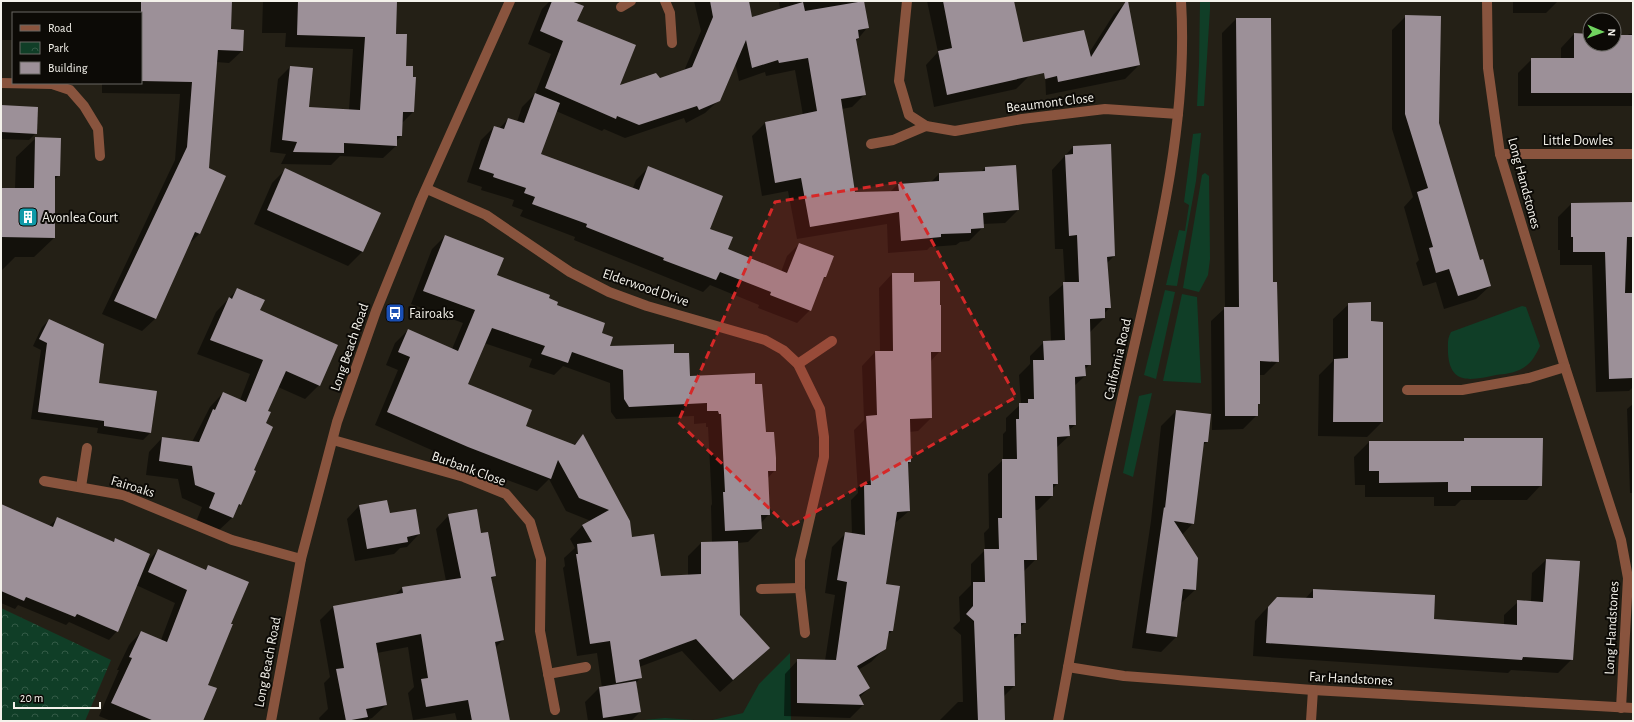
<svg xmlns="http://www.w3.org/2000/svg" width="1634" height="722" font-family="'Alegreya Sans',sans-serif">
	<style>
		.grass { fill: #103e27 }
		.park { fill: url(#park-crowns) }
		.shadow { fill: #0007; fill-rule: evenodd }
		.building { fill: #9c9098 }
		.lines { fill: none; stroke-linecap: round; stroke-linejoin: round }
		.minor { stroke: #89543e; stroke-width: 10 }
		.tertiary { stroke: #89543e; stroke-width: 10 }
		.marked { fill: #d62828; fill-opacity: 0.2; stroke: #d62828; stroke-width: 3; stroke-dasharray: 8 5; stroke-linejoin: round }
		.labels { text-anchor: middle; stroke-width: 4; stroke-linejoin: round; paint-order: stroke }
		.street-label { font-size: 14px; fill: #f4f2eb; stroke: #0c0a06 }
		.poi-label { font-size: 14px; fill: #f4f2eb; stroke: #0c0a06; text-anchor: start }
	</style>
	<defs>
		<pattern id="park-crowns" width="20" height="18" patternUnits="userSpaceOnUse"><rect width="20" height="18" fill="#103e27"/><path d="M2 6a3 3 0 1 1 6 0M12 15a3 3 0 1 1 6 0" fill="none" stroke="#335a46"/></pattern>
	</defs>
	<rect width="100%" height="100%" fill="#242016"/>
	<!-- grass -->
	<g class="grass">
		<path d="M1200 1H1210V9L1204 106H1197L1199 64Z"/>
		<path d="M1201 133 1196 181 1177 286 1166 285 1179 230 1185 231 1189 205 1184 202 1193 134Z"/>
		<path d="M1205 173 1209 176 1210 259 1208 275 1199 292 1183 288 1202 175Z"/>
		<path d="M1165 290 1175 292 1156 379 1144 375Z"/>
		<path d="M1182 294 1197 297 1201 383 1163 381Z"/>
		<path d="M1522 306 1526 307 1540 346C1536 354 1532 363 1523 368 1515 373 1505 374 1496 375 1472 380 1450 386 1448 353 1448 345 1447 339 1451 332Z"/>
		<path d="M1152 393 1133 477 1123 473 1139 396Z"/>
		<path d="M790 653 791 721H633L665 718 708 721 743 713 759 684Z"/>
	</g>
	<!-- park -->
	<path class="park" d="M1 608 111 660 85 721H1Z"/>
	<!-- shadow -->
	<g class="shadow">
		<path d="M1 1H231L230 30 242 51 229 63 216 62 208 169 224 176 199 234 189 244 155 319 142 331 102 314 175 160 180 94 102 93V83H141V13H13V40H1Z"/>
		<path d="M263 1H396L395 34 404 67 413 112 402 123 401 136 396 141V146L383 158 340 156 331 165 281 164 286 154 270 152 278 79 290 67 308 108 349 110 353 49 285 47 286 33H262Z"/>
		<path d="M550 1H568L576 22 618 87 659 79 684 71 701 31 694 1H749L752 18 780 9 779 1H863L868 27 856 41 865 94 852 107 842 109 855 193 890 192 898 184 931 182 939 174 981 172 985 168 1018 210 1005 223 982 224V228L969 241 960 242 956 245 930 247 927 250 888 253 887 224 797 239 788 191 762 196 752 136 765 123 803 115 795 70 766 76 765 72 739 81 735 62 719 100 705 113 686 123 684 118 625 138 604 129 602 131 556 111 539 155 633 188 636 180 649 167 727 250 781 272 787 256 799 244 825 277 822 280 810 310 797 323 758 308 759 305 710 285 703 292 574 240 575 237 520 216 523 210 512 206 514 200 481 190 482 187 467 182 481 140 494 127 499 129 508 119 517 122 522 107 535 94 551 54 528 44 542 9Z"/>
		<path d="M927 1H1013L1029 76 1016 89 934 107 926 65 938 52Z"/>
		<path d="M1127 1 1139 65 1125 79 1046 95 1044 50 1089 53 1114 14Z"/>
		<path d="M1513 1H1558L1546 13H1513Z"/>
		<path d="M1406 16 1480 261 1490 286 1476 299 1444 309 1436 282 1423 286 1416 263 1419 260 1404 207 1413 197 1392 129V30Z"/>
		<path d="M1236 19 1278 361 1264 375H1259V403L1257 405V415L1243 429 1212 430 1211 321 1225 308 1222 33Z"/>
		<path d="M1574 34 1590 35V44H1614V36H1627L1629 34H1633V106H1518V73L1532 59H1561V48Z"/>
		<path d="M1 106 36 133 29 140 1 139Z"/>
		<path d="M36 138 59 175 54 180V238L34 257H15L1 271V189H15L16 157Z"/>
		<path d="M1073 147 1114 256 1107 263 1110 307 1104 314V318L1090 332V364L1084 370 1085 376 1074 386 1075 425 1068 431 1069 436 1056 448 1057 484 1052 489V496L1038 510H1035L1036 559 1023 572 1025 623 1020 627V633L1013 640 1014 686 1004 696V721H939L958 702H963L961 635 953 628 960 621 959 597 971 585V564L985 550 984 533 989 528 988 474 1003 460V434L1006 431V418L1021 404 1019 375 1030 364V356L1044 342 1051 341 1049 297 1065 283 1063 249H1055L1052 170Z"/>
		<path d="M286 169 380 214 362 252 348 266 254 224 272 183Z"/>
		<path d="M1633 203V387L1629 391 1596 392 1592 265H1560V250H1558V217L1571 204Z"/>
		<path d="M445 236 496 276 547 299 600 333 608 347 674 354 689 377 754 385 775 470 767 479 769 514 761 523V529L748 542 737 543 739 615 755 661 720 692 682 651 639 667 640 678 636 683 640 712 631 721H588L585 702 599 688H602L597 653 577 656 563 568 565 566 564 558 575 548 570 539 583 525 591 521 566 511 549 479 537 491 454 460 375 425 398 370 386 365 395 343 408 330 452 349 463 323 411 304 432 249ZM484 343 532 359 529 367 554 375 563 366 610 383 611 412 616 419 694 416V424L706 423V427H708L712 504 711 506 712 543H701L688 556V576L660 577 632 538 583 436 573 446 524 427 467 384Z"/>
		<path d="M892 274 912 283 940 351 930 362 931 418 918 431 909 432 910 462 908 464 909 511 894 524 885 585 892 631 887 636 885 648 871 662 858 670 869 688 859 698 863 705 850 718 784 716 785 674 798 660 825 661 835 595 825 593 832 547 846 533 852 534 851 500 858 493 854 430 864 420 862 366 875 352H880L879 288Z"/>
		<path d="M237 290 259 311 319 385 305 399 278 387 267 412 253 471 254 472 240 505 235 510 232 518 218 531 196 522 202 507 182 498 178 479 146 475 149 452 162 438 192 442 210 407 223 393 240 400 250 374 197 354 216 312Z"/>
		<path d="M1349 304 1370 322 1382 422 1367 437 1318 436 1319 375 1333 361V319Z"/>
		<path d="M49 320 97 384 150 433 143 440 97 433 98 428 31 419 41 350 33 346 42 327Z"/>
		<path d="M1633 404V493H1630L1627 409Z"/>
		<path d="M1176 411 1207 442 1202 446 1193 523 1182 535 1197 558 1195 590 1180 604 1176 637 1161 652 1132 648 1151 521 1161 426Z"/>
		<path d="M1465 439 1541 485 1527 500H1461L1455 506H1434V497H1365V485H1355L1354 457 1369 442H1462Z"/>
		<path d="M1 505 49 526 57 519 113 542 115 540 145 564 158 550 204 571 208 566 207 685 202 721H111L99 716 119 670H117L129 645 141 632 161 640 175 603 136 585 117 631 109 640 69 622 66 625 18 605 15 609 1 603Z"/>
		<path d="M359 506 389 515 419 534 407 547 400 548 394 554 355 561 347 519Z"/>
		<path d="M449 515 480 535 495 576 491 579 503 640 495 648 509 721H457L455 713 413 720 408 693 414 687 408 647 377 653 386 705 372 718 369 719V721H320L319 718 328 709 324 683 330 677 320 620 333 607 394 596 402 588 446 581 436 529Z"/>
		<path d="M1546 560 1579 562 1572 659 1558 673 1511 670 1508 673 1253 656 1255 621 1263 612 1277 598 1305 599 1313 590 1433 620 1504 625V615L1518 602H1531L1532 573Z"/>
	</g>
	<!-- building -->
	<g class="building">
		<path d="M141 1H232L231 29 244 30 243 51 218 50 209 168 226 176 200 234 195 232 156 319 114 301 187 147 192 82 141 81Z"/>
		<path d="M298 1H397L396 34H407L406 66H413V77H416L414 112H403L402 136H397V146L344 143V153L293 152 297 142 282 140 290 66 313 68 309 107 360 110 365 37 297 35Z"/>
		<path d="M552 1H571L584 6 577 21 636 45 620 85 656 73 660 78 692 67 713 17 710 1H749L752 17 803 2 805 11 864 1 869 28 858 30 859 38 856 39 866 95 841 99 855 192 899 191 898 184 939 181V173L985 171V167L1016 165 1019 210 983 213 984 228 971 229V233L941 234V237L901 241 899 212 810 227 801 178 775 183 765 122 817 111 808 58 779 63 778 60 752 68 746 40 720 101 699 110 697 106 639 125 617 116 616 119 545 88 563 41 540 31Z"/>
		<path d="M943 1H1014L1023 42 1084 30 1091 57 1126 1H1128L1140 65 1058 82 1057 76 1045 79 1044 73 947 95 938 51 952 48Z"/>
		<path d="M1405 15 1441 16 1439 123 1480 260 1483 259 1491 286 1458 296 1449 269 1436 273 1429 248 1433 247 1417 192 1428 188 1405 114Z"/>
		<path d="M1236 18H1271L1273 282H1277L1279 362 1260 361V404H1258V416H1225L1224 307H1239Z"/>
		<path d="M1574 33 1590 34V44H1614V35H1633V93H1531V58H1574Z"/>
		<path d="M535 93 560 103 541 154 639 190 648 166 723 196 710 229 733 237 728 249 787 273 799 243 834 256 826 277H824L811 311 770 295 771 292 720 272 716 280 663 260 664 258 586 227 587 224 532 204 535 197 524 193 526 188 493 177 494 174 479 169 494 126 504 129 508 118 524 123Z"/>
		<path d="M1 105 38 107 37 134 1 132Z"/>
		<path d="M35 137 61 138 60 176H55V238L1 237V188H34Z"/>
		<path d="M1111 144 1115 256 1107 257 1111 308H1105V318L1090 319 1091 365H1085L1086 376 1075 377 1076 425H1069L1070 436 1057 437 1058 484H1053V496H1035L1037 560H1024L1026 623H1021V634H1014L1015 686H1004L1005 721H978L974 621 966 614 973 606V582H985L984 549H999L998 518H1002V459H1017L1016 419H1019V403H1028V399H1034L1033 360H1044L1043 341 1065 340 1063 282H1079L1077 235 1069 236 1065 155 1073 154V146Z"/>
		<path d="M285 168 381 213 363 252 267 210Z"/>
		<path d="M1633 202V237H1627L1625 293H1633V378L1609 379 1605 252H1573V237H1571V203Z"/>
		<path d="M445 235 504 258 497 275 550 295 549 298 558 302 557 305 605 323 602 333 613 337 610 346 674 344V353H689L690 376 755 373V384H762L766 432H774L776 458V471H768L770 515H761L762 529 725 531 723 492H725L721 414H719L718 411H707V403L629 407 624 399 623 370 572 352 568 363 541 354 545 346 492 328 468 384 532 410 526 426 575 445 583 434 630 521 632 537 654 534 661 576 701 574V542L738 541 740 615 770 648 733 680 696 639 639 660 642 678 616 683 610 641 590 644 576 554H578L577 544 592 542 582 525 609 510 579 498 558 460 551 479 468 447 387 412 410 357 398 352 408 329 458 351 475 310 423 291Z"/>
		<path d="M892 273H914V282L940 281V305H941V352H931L932 418 910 419 911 462H908L910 511 897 512 886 584 900 586 893 631H889L886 649 857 666 870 688 859 695 864 705 797 703V659L836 660 847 582 837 580 845 532 865 535 864 485H871L866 416 877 415 875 351H893Z"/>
		<path d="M237 288 265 300 260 310 338 345 320 386 286 371 268 411 271 412 266 423 273 427 254 470 256 471 241 505 239 504 233 518 209 508 215 493 195 485 192 466 159 461 162 437 199 442 213 409 215 410 223 392 246 402 263 360 210 340 229 297 232 299Z"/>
		<path d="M1371 302V321L1383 322V422H1333L1334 359 1348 358V303Z"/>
		<path d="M49 319 104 344 99 383 157 391 151 433 104 426V421L38 412 47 343 39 339Z"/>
		<path d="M1176 410 1211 414 1208 442H1204L1194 524 1174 521 1198 558 1196 590 1183 589 1177 637 1146 633 1164 507 1165 508Z"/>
		<path d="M1464 438H1543L1542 486H1471V492H1448V482L1379 483V471H1369V441H1464Z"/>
		<path d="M387 500 390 513 416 509 420 534 407 537 408 542 367 549 359 505Z"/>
		<path d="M1 504 53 527 57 517 114 542 115 538 150 554 118 632 77 614 75 617 26 597 24 601 1 591Z"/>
		<path d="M477 509 481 533 488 532 496 576 491 577 504 640 495 642 510 721H472L468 700 426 707 421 679 428 678 421 634 376 643 387 705 366 709 368 717 346 721 336 669 344 668 333 606 403 593 402 587 461 578 448 514Z"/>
		<path d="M158 549 206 570 208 565 249 582 231 624H233L208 685 217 688 203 721H154L111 703 132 658 129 657 141 631 167 642 187 590 148 572Z"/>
		<path d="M1546 559 1580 561 1573 660 1523 657 1522 660 1266 643 1268 607 1277 597 1313 598V589L1435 595 1434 619 1517 625V600L1543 602Z"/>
		<path d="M636 681 641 712 603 718 599 687Z"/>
	</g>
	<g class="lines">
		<!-- minor -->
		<g class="minor">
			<path d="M665 1 670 13 672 43"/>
			<path d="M907 1 899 81 909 115 926 126 955 131 1022 119 1105 109 1178 114"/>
			<path d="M1487 1 1488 68 1500 154 1565 367 1621 540 1628 578 1621 708"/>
			<path d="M621 7 631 1"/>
			<path d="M1 83 52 84 70 90 84 106 98 129 100 156"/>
			<path d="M871 144 893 140 926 126"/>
			<path d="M1500 154H1633"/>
			<path d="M427 189 486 215 570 272 609 292 647 306 765 340 783 350 798 364 820 409 824 437V457L800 560V588L805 633"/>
			<path d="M798 364 832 341"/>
			<path d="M1407 390H1462L1529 378 1565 367"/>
			<path d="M333 440 464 477 506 494 530 522 541 559 540 631 555 710"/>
			<path d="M44 481 123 495 232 540 301 559"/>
			<path d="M81 487 87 448"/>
			<path d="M761 589 800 588"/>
			<path d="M1068 667 1124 676 1313 690 1633 708"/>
			<path d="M548 674 586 667"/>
			<path d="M1311 721 1313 690"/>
		</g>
		<!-- tertiary -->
		<g class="tertiary">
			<path d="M271 721 301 559 337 422 376 311 421 200 510 1"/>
			<path d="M1058 721C1071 654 1082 586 1096 518 1105 474 1115 430 1125 386 1153 262 1189 128 1181 1"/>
		</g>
	</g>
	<!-- marked area -->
	<path class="marked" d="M900 182 1016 397 789 527 678 422 775 202Z"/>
	<!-- icons -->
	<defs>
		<g id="building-square" transform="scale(1)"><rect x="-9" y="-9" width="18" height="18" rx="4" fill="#0f9aa8" stroke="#0c0a06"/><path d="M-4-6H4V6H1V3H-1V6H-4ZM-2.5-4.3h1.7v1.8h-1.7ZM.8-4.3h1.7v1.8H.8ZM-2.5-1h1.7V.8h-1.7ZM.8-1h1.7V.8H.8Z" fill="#fff"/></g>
		<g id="bus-square" transform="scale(1)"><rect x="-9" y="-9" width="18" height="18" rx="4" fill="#1a4fb4" stroke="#0c0a06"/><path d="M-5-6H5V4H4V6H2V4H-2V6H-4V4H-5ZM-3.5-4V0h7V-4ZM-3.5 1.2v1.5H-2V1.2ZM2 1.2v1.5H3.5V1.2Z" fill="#fff"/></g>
	</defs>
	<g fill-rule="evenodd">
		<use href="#building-square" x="28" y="217"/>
		<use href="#bus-square" x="395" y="313"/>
	</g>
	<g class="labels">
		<!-- street labels -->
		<g class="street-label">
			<text transform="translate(1050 102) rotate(-7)" y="5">Beaumont Close</text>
			<text x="1578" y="145">Little Dowles</text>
			<text transform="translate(1525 183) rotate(75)" y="5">Long Handstones</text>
			<text transform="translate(646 287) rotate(19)" y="5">Elderwood Drive</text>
			<text transform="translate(349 347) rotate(-71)" y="5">Long Beach Road</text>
			<text transform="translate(1117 359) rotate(-77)" y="5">California Road</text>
			<text transform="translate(469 468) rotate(20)" y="5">Burbank Close</text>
			<text transform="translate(133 486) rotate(17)" y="5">Fairoaks</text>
			<text transform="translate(1611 628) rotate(-87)" y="5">Long Handstones</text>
			<text transform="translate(267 662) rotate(-79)" y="5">Long Beach Road</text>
			<text transform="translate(1351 678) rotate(3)" y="5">Far Handstones</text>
		</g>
		<!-- poi labels -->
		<g class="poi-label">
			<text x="42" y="222">Avonlea Court</text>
			<text x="409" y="318">Fairoaks</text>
		</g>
	</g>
	<!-- border -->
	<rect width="1634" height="722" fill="none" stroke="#f4f2eb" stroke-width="4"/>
	<!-- legend -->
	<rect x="12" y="12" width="130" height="72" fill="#0c0a06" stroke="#696762"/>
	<rect x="20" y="25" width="20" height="6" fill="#89543e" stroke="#696762"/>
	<text x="48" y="32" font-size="12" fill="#f4f2eb">Road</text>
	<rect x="20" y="42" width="20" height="12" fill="url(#park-crowns)" stroke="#696762"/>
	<text x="48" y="52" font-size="12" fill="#f4f2eb">Park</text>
	<rect x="20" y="62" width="20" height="12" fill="#9c9098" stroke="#696762"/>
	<text x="48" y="72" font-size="12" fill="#f4f2eb">Building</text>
	<!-- north arrow -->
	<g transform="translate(1602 32) rotate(92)"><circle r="19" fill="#0c0a06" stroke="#696762"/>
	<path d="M0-3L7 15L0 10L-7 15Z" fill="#70d35f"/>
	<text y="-6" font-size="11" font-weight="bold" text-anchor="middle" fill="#f4f2eb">N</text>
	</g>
	<!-- scale -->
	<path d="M14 702v6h86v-6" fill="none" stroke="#f4f2eb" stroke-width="2"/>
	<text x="20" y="702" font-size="12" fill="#f4f2eb" stroke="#0c0a06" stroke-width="3" paint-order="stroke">20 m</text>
</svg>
